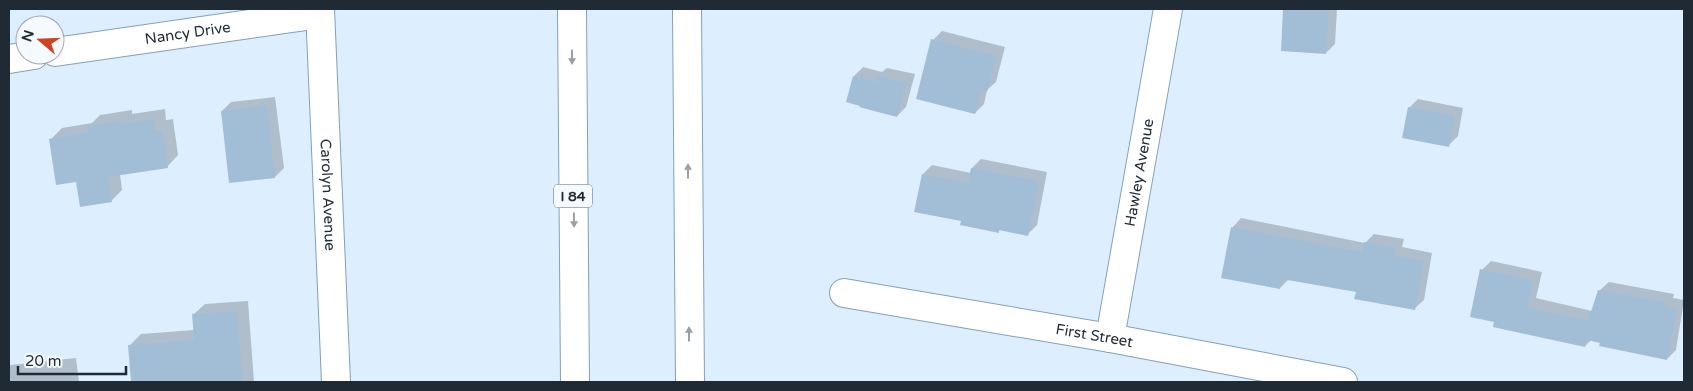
<svg xmlns="http://www.w3.org/2000/svg" width="1693" height="391" font-family="'Varela Round',sans-serif">
	<style>
		.shadow { fill: #0003 }
		.building { fill: #a2bed7 }
		.lines { fill: none; stroke-linecap: round; stroke-linejoin: round }
		.minor-casing { stroke: #84a0b8; stroke-width: 30 }
		.highway-casing { stroke: #84a0b8; stroke-width: 30 }
		.minor { stroke: #fff; stroke-width: 28 }
		.highway { stroke: #fff; stroke-width: 28 }
		.oneway { fill: #9a9fa4 }
		.labels { text-anchor: middle; stroke-width: 4; stroke-linejoin: round; paint-order: stroke }
		.shield { fill: #f4faff; stroke: #5f6871; stroke-width: 1 }
		.shield-label { font-size: 14px; font-weight: bold; fill: #1f2a34 }
		.street-label { font-size: 15px; fill: #1f2a34; stroke: #f4faff }
	</style>
	<rect width="100%" height="100%" fill="#ddeefe"/>
	<!-- shadow -->
	<g class="shadow">
		<path d="M1285 9H1337L1335 44 1326 53 1282 50Z"/>
		<path d="M942 31 1005 47 996 82 987 90 984 104 975 113 933 40Z"/>
		<path d="M863 67 882 72 887 68 915 74 906 107 897 116 854 76Z"/>
		<path d="M275 97 284 168 275 177 222 111 231 102Z"/>
		<path d="M1418 99 1463 108 1458 136 1449 145 1409 108Z"/>
		<path d="M165 109 166 120 173 119 178 155 167 167 120 174 122 190 111 201 77 180 51 139 62 128 92 123 100 115 132 110V114Z"/>
		<path d="M981 159 1047 172 1037 225 1028 234 1001 229 998 231 962 220 923 174 932 165 971 173 972 168Z"/>
		<path d="M1241 218 1365 243 1374 234 1404 239 1402 247 1432 253 1424 300 1414 309 1357 291 1289 279 1280 288 1232 228Z"/>
		<path d="M1491 261 1542 272 1536 298 1592 311 1599 291 1609 282 1674 294 1673 298 1684 300 1676 350 1667 359 1591 340 1585 346 1496 321 1482 270Z"/>
		<path d="M248 301 254 382H132L130 345 141 334 194 330 193 315 205 304Z"/>
		<path d="M76 358 79 382H9V367L11 365Z"/>
	</g>
	<!-- building -->
	<g class="building">
		<path d="M1283 9H1329L1326 54 1281 51Z"/>
		<path d="M931 39 997 56 987 92 981 90 975 114 916 99Z"/>
		<path d="M853 76 876 82 877 76 906 83 897 117 859 107 860 106 846 102Z"/>
		<path d="M267 105 275 178 229 183 221 111Z"/>
		<path d="M1408 107 1455 116 1449 147 1402 138Z"/>
		<path d="M154 119 155 131 162 130 168 168 108 177 112 202 80 207 76 182 56 185 49 139 88 132 87 126 121 121V124Z"/>
		<path d="M971 168 1039 181 1028 236 999 230V233L960 225 961 221 914 212 922 174 968 183Z"/>
		<path d="M1231 227 1362 252 1364 242 1395 247 1394 256 1424 261 1415 310 1354 299 1356 292 1282 279 1280 289 1221 278Z"/>
		<path d="M1480 269 1533 280 1527 307 1588 321 1598 290 1666 302 1665 307 1677 309 1667 360 1599 346 1600 343 1587 340 1585 347 1493 327 1494 322 1470 317Z"/>
		<path d="M237 311 243 382H131L128 345 194 340 192 314Z"/>
	</g>
	<g class="lines">
		<!-- minor casing -->
		<g class="minor-casing">
			<g id="minor">
				<path id="s1" d="M320 9 336 382"/>
				<path id="s2" d="M55 52 320 14"/>
				<path d="M9 59 34 55"/>
				<path id="s3" d="M844 293 1110 338 1343 382"/>
				<path id="s4" d="M1110 338 1168 9"/>
			</g>
		</g>
		<!-- highway casing -->
		<g class="highway-casing">
			<g id="highway">
				<path d="M572 9 575 382"/>
				<path d="M687 9 690 382"/>
			</g>
		</g>
		<!-- minor -->
		<use href="#minor" class="minor"/>
		<!-- highway -->
		<use href="#highway" class="highway"/>
	</g>
	<!-- one-way arrows -->
	<defs><path id="oneway-solid" d="M-6-.8H1V-3.2L6.5 0L1 3.2V.8H-6Z" transform="scale(1.25)"/></defs>
	<g class="oneway">
		<use href="#oneway-solid" transform="translate(572 57) rotate(89)"/>
		<use href="#oneway-solid" transform="translate(688 171) rotate(-90)"/>
		<use href="#oneway-solid" transform="translate(574 220) rotate(89)"/>
		<use href="#oneway-solid" transform="translate(689 334) rotate(-90)"/>
	</g>
	<g class="labels">
		<!-- shield labels -->
		<rect class="shield" x="554" y="184.5" width="38" height="23" rx="4"/>
		<g class="shield-label">
			<text x="573" y="201">I 84</text>
		</g>
		<!-- street labels -->
		<g class="street-label">
			<text dy="5" stroke="none"><textPath href="#s2" startOffset="134">Nancy Drive</textPath></text>
			<text dy="5" stroke="none"><textPath href="#s4" startOffset="168">Hawley Avenue</textPath></text>
			<text dy="5" stroke="none"><textPath href="#s1" startOffset="186">Carolyn Avenue</textPath></text>
			<text dy="5" stroke="none"><textPath href="#s3" startOffset="254">First Street</textPath></text>
		</g>
	</g>
	<!-- border -->
	<rect width="1693" height="391" fill="none" stroke="#1f2a34" stroke-width="20"/>
	<!-- north arrow -->
	<g transform="translate(40 40) rotate(289)"><circle r="24" fill="#f4faff" stroke="#9fa7ae"/>
	<path d="M0-4L9 19L0 12L-9 19Z" fill="#ce4422"/>
	<text y="-8" font-size="14" font-weight="bold" text-anchor="middle" fill="#1f2a34">N</text>
	</g>
	<!-- scale -->
	<path d="M18 366v8h108v-8" fill="none" stroke="#1f2a34" stroke-width="2.5"/>
	<text x="25" y="366" font-size="15" fill="#1f2a34" stroke="#f4faff" stroke-width="4" paint-order="stroke">20 m</text>
</svg>
